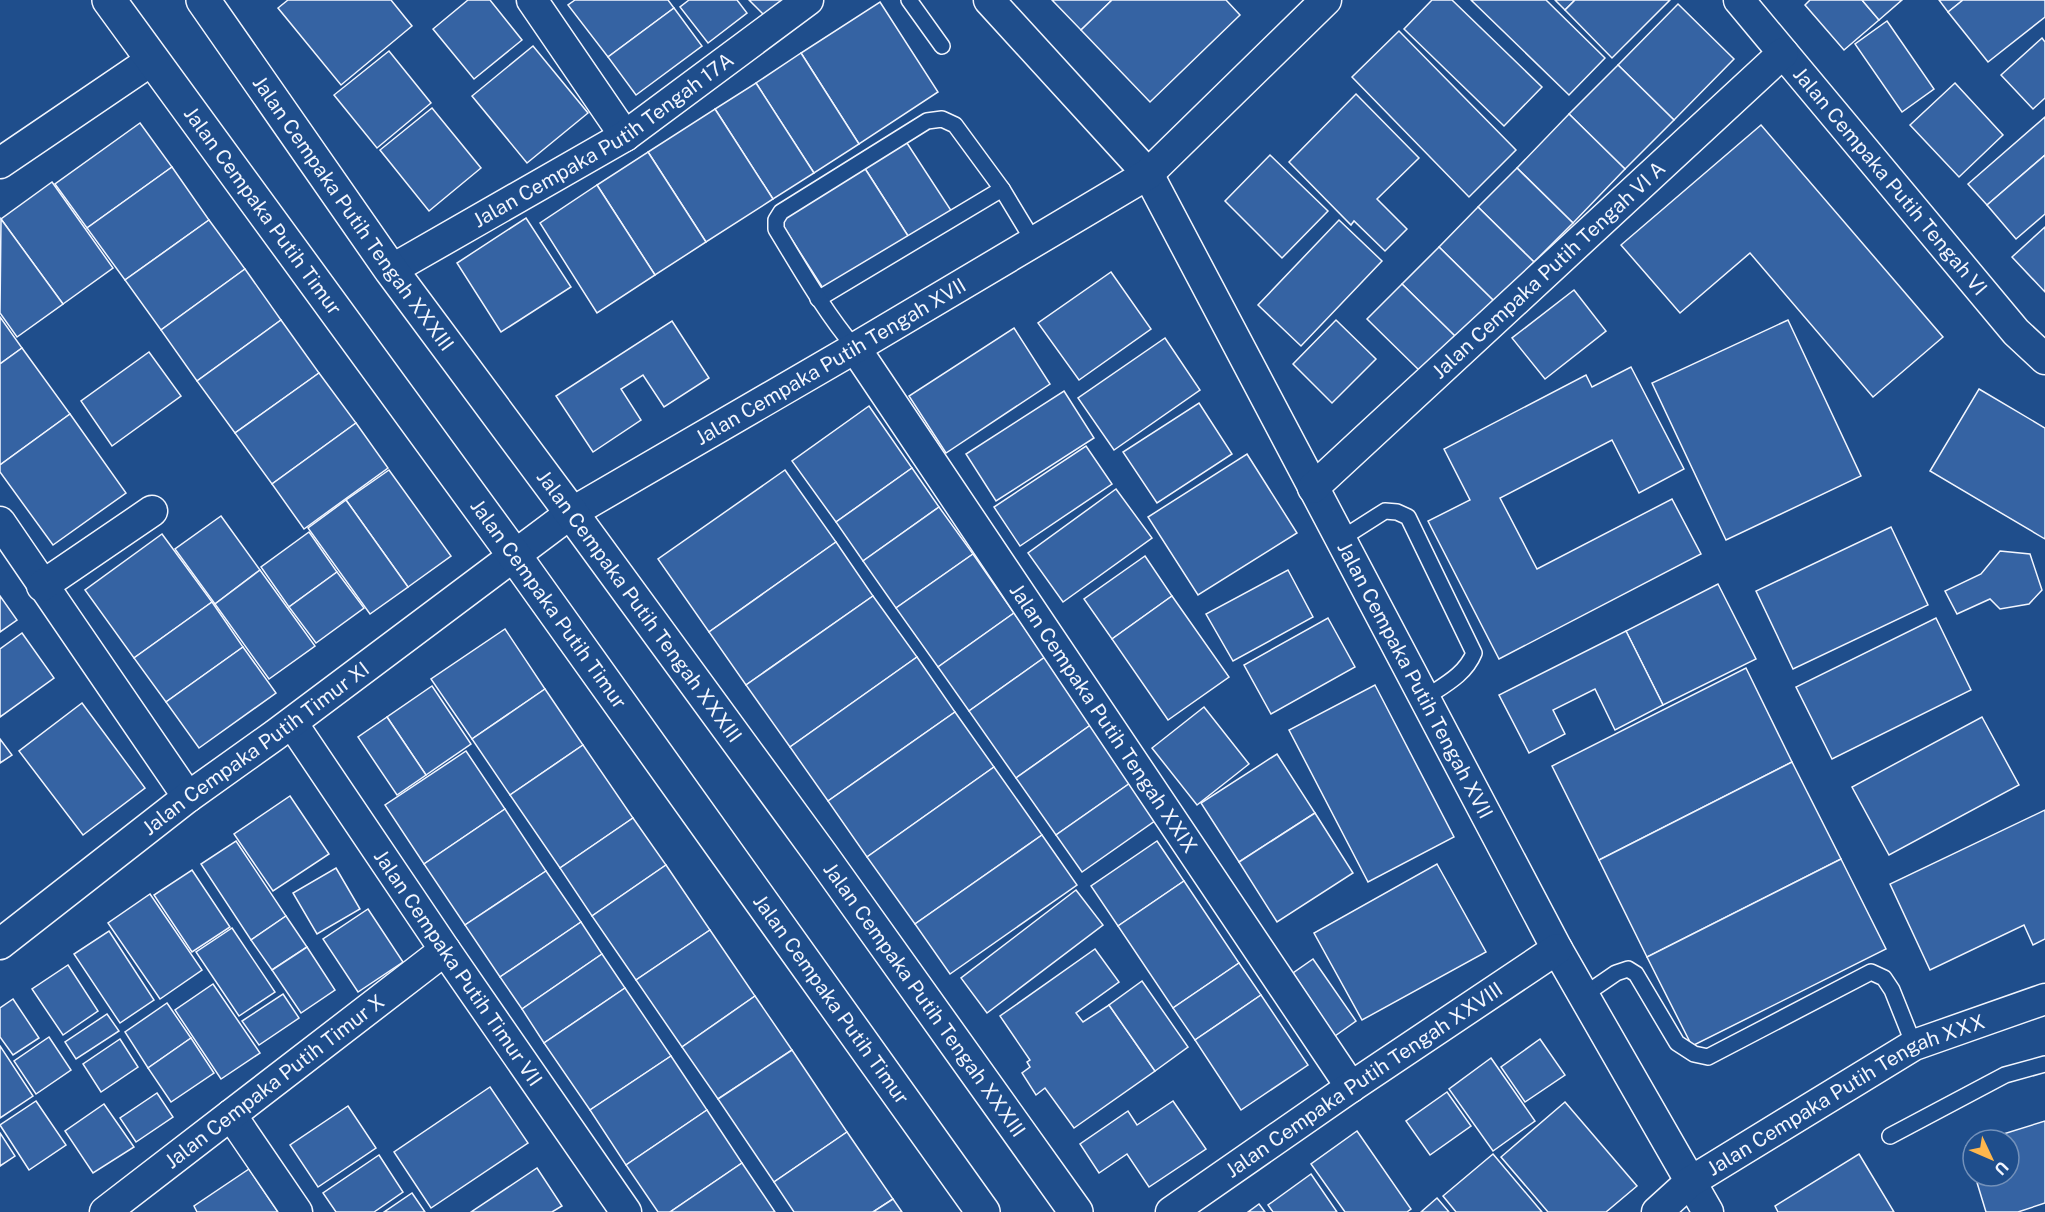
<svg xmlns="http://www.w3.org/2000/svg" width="2045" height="1212" font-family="'Public Sans',sans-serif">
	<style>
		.building { fill: #3563a3; stroke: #f2f6ff; stroke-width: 1.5 }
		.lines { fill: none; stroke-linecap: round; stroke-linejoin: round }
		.lane-casing { stroke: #f2f6ff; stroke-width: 18 }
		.street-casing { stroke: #f2f6ff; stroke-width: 33 }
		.secondary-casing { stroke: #f2f6ff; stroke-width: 36 }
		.lane { stroke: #1f4e8c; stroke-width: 15 }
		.street { stroke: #1f4e8c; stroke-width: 30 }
		.secondary { stroke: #1f4e8c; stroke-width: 33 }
		.labels { text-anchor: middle; stroke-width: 4.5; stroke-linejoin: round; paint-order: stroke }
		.street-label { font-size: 20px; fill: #f2f6ff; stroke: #1f4e8c }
	</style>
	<rect width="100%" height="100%" fill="#1f4e8c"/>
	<!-- building -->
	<g class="building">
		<path d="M288 0H391L412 26 341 85 278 8Z"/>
		<path d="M468 0H490L522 40 474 79 433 29Z"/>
		<path d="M575 0H668L674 8 608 57 568 5Z"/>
		<path d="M689 0H737L747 13 708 43 680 7Z"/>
		<path d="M749 0H790L769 20Z"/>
		<path d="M1052 0H1112L1081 30Z"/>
		<path d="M1112 0H1226L1240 15 1150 102 1081 30Z"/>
		<path d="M1432 0H1452L1542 87 1504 126 1404 29Z"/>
		<path d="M1471 0H1546L1605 58 1569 95Z"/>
		<path d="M1555 0H1575L1565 10Z"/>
		<path d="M1575 0H1670L1612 58 1565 10Z"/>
		<path d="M1810 0H1862L1879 20 1844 50 1805 5Z"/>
		<path d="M1862 0H1902L1879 20Z"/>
		<path d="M1939 0H1963L1948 12Z"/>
		<path d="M1963 0H2045V17L1988 62 1948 12Z"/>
		<path d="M880 2 938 92 859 144 801 53Z"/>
		<path d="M1678 4 1734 59 1674 120 1618 65Z"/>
		<path d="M674 8 702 46 636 95 608 57Z"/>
		<path d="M1887 21 1934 89 1902 112 1855 44Z"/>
		<path d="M1399 31 1516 150 1469 197 1352 77Z"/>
		<path d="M2042 38 2045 42V98L2033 109 2001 75Z"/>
		<path d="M533 46 588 113 527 163 472 96Z"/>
		<path d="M389 51 431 103 377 148 334 95Z"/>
		<path d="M801 53 859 144 814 173 756 83Z"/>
		<path d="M1618 65 1674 120 1625 169 1569 114Z"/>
		<path d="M756 83 814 173 773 199 715 109Z"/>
		<path d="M1955 83 2003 135 1959 177 1910 125Z"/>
		<path d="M1356 94 1419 158 1377 199 1407 229 1385 251 1354 221 1351 225 1289 162Z"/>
		<path d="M432 108 481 168 429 211 380 150Z"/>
		<path d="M715 109 773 199 706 242 648 152Z"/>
		<path d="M1569 114 1625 169 1573 223 1517 168Z"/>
		<path d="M2045 117V155L1987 205 1968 184Z"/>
		<path d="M140 123 172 167 87 228 55 184Z"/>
		<path d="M1761 125 1943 337 1873 397 1750 253 1680 313 1621 245Z"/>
		<path d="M905 140 952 212 910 239 864 167Z"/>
		<path d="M648 152 706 242 655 275 597 185Z"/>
		<path d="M1270 155 1328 211 1282 258 1225 201Z"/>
		<path d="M2045 155V214L2016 239 1987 205Z"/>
		<path d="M172 167 209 220 125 280 87 228Z"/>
		<path d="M864 167 910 239 826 293 780 221Z"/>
		<path d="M1517 168 1573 223 1534 262 1478 207Z"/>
		<path d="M52 182 113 268 63 304 1 219Z"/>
		<path d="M597 185 655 275 597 313 540 223Z"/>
		<path d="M1478 207 1534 262 1495 302 1439 247Z"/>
		<path d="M526 218 571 287 501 332 457 263Z"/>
		<path d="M1 219 63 304 17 337 0 313Z"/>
		<path d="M209 220 245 269 161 330 125 280Z"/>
		<path d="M1339 220 1382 261 1301 346 1258 305Z"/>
		<path d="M2045 227V292L2012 257Z"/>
		<path d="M1439 247 1495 302 1458 339 1402 284Z"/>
		<path d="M245 269 281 320 197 381 161 330Z"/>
		<path d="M1111 272 1151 329 1079 380 1038 323Z"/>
		<path d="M1402 284 1458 339 1424 375 1367 319Z"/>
		<path d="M1574 290 1606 331 1545 379 1512 338Z"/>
		<path d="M0 317 22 348 0 364Z"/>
		<path d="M281 320 319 373 235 433 197 381Z"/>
		<path d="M1336 320 1376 359 1332 403 1293 364Z"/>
		<path d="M1788 320 1861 476 1726 540 1652 383Z"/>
		<path d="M672 321 709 378 664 407 643 375 621 389 641 420 593 452 556 396Z"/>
		<path d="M1014 328 1050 384 946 453 909 396Z"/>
		<path d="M1165 338 1200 390 1114 450 1078 398Z"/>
		<path d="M22 348 70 414 0 465V364Z"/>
		<path d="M149 352 181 396 112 446 81 401Z"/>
		<path d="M1631 367 1684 469 1639 493 1612 440 1500 498 1537 569 1672 499 1701 554 1499 659 1428 521 1470 500 1444 449 1586 375 1592 387Z"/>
		<path d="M319 373 356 423 272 484 235 433Z"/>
		<path d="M1979 389 2045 428V539L1930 471Z"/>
		<path d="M1064 391 1094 438 996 501 966 454Z"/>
		<path d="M1199 403 1232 454 1157 503 1123 452Z"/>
		<path d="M869 406 912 468 836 522 792 461Z"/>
		<path d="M70 414 126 493 53 545 0 472V465Z"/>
		<path d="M356 423 388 468 304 529 272 484Z"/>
		<path d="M1086 446 1112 484 1020 546 994 507Z"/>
		<path d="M1247 454 1297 533 1198 595 1148 517Z"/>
		<path d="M912 468 939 507 863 561 836 522Z"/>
		<path d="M389 470 451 556 408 587 346 500Z"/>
		<path d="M785 470 836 542 709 632 658 559Z"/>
		<path d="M1116 489 1152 538 1063 602 1028 553Z"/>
		<path d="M346 500 408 587 370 614 308 528Z"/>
		<path d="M939 507 973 554 896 608 863 561Z"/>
		<path d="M221 516 260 570 215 604 175 549Z"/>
		<path d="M1891 527 1928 605 1793 669 1756 591Z"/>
		<path d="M309 532 337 572 289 607 261 567Z"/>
		<path d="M162 534 212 602 134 658 85 590Z"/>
		<path d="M836 542 873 596 746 685 709 632Z"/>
		<path d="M2000 551 2030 554 2042 590 2029 604 2000 609 1990 599 1957 614 1945 591 1981 574Z"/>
		<path d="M973 554 1014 613 938 667 896 608Z"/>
		<path d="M1145 556 1172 596 1112 639 1084 599Z"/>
		<path d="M260 570 315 646 269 679 215 604Z"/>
		<path d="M1288 570 1313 617 1233 661 1206 614Z"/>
		<path d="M337 572 364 608 316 643 289 607Z"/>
		<path d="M1718 584 1756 659 1663 705 1626 631Z"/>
		<path d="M0 596 17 620 0 632Z"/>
		<path d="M873 596 917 657 790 747 746 685Z"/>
		<path d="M1172 596 1229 677 1168 720 1112 639Z"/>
		<path d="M212 602 243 647 166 702 134 658Z"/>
		<path d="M1014 613 1045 657 969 711 938 667Z"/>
		<path d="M1328 618 1355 667 1271 714 1244 665Z"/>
		<path d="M1936 618 1971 690 1832 759 1796 687Z"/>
		<path d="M505 629 545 689 472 739 431 679Z"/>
		<path d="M1626 631 1663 705 1615 730 1595 689 1553 710 1565 734 1529 753 1499 695Z"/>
		<path d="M22 633 54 678 0 717V649Z"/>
		<path d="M243 647 276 693 199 748 166 702Z"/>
		<path d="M917 657 955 712 828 801 790 747Z"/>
		<path d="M1045 657 1092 724 1016 778 969 711Z"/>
		<path d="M1746 668 1792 762 1599 860 1552 766Z"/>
		<path d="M1375 685 1454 837 1368 882 1289 730Z"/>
		<path d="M432 686 471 744 426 775 387 717Z"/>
		<path d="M545 689 583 745 510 795 472 739Z"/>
		<path d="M82 703 145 788 83 835 19 751Z"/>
		<path d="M1204 707 1249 764 1197 805 1152 748Z"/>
		<path d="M955 712 994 767 867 857 828 801Z"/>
		<path d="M387 717 426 775 397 795 358 737Z"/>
		<path d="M1982 717 2019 785 1889 855 1852 787Z"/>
		<path d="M1092 724 1133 781 1056 835 1016 778Z"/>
		<path d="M0 739 12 755 0 763Z"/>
		<path d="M583 745 633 818 560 868 510 795Z"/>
		<path d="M466 751 505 809 424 864 385 805Z"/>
		<path d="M1277 754 1315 813 1239 862 1201 803Z"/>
		<path d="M1792 762 1841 859 1647 957 1599 860Z"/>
		<path d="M994 767 1042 835 915 924 867 857Z"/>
		<path d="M1133 781 1159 818 1082 872 1056 835Z"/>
		<path d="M290 796 329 854 273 891 234 834Z"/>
		<path d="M505 809 546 871 465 925 424 864Z"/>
		<path d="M2045 810V939L2033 945 2024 925 1930 970 1890 884Z"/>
		<path d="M1315 813 1353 873 1277 922 1239 862Z"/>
		<path d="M633 818 666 865 592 916 560 868Z"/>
		<path d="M1042 835 1077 885 950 974 915 924Z"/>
		<path d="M236 841 286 916 251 940 201 864Z"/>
		<path d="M1157 841 1184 881 1118 926 1091 886Z"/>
		<path d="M1841 859 1886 949 1692 1046 1647 957Z"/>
		<path d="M1437 864 1486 952 1362 1020 1314 933Z"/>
		<path d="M666 865 710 930 636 980 592 916Z"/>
		<path d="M336 868 360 909 317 934 293 893Z"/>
		<path d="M192 870 230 927 192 952 154 895Z"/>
		<path d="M546 871 581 922 500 977 465 925Z"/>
		<path d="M1184 881 1239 963 1173 1008 1118 926Z"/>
		<path d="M1076 890 1103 925 987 1013 961 978Z"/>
		<path d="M150 894 202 970 160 999 108 923Z"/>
		<path d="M368 909 403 962 358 992 323 939Z"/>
		<path d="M286 916 307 947 272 970 251 940Z"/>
		<path d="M581 922 602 954 522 1009 500 977Z"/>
		<path d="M232 928 275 992 239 1016 196 952Z"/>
		<path d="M710 930 755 996 682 1047 636 980Z"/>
		<path d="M109 931 154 1000 120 1023 74 954Z"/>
		<path d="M307 947 335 990 301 1013 272 970Z"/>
		<path d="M1095 949 1119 982 1076 1013 1083 1022 1109 1005 1155 1071 1074 1128 1045 1088 1036 1095 1022 1073 1030 1067 1027 1062 1030 1060 1000 1016Z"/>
		<path d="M602 954 625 988 544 1043 522 1009Z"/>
		<path d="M1313 959 1356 1021 1335 1036 1293 973Z"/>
		<path d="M1239 963 1261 995 1195 1040 1173 1008Z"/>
		<path d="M68 965 98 1011 63 1035 32 989Z"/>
		<path d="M1142 981 1188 1047 1155 1071 1109 1005Z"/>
		<path d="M213 984 260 1053 221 1079 175 1010Z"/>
		<path d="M625 988 671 1056 590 1110 544 1043Z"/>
		<path d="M283 994 299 1018 259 1045 242 1021Z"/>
		<path d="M1261 995 1308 1065 1241 1110 1195 1040Z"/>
		<path d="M755 996 792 1050 718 1099 682 1047Z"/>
		<path d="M13 999 39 1038 13 1055 0 1037V1008Z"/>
		<path d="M167 1003 191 1038 148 1068 125 1032Z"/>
		<path d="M107 1014 119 1031 76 1059 65 1042Z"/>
		<path d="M49 1037 71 1070 36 1094 14 1061Z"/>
		<path d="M191 1038 214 1073 171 1102 148 1068Z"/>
		<path d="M120 1039 138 1067 101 1092 83 1064Z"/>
		<path d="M1540 1039 1565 1075 1525 1102 1501 1067Z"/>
		<path d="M0 1046 33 1096 0 1118Z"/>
		<path d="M792 1050 847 1132 774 1182 718 1099Z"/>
		<path d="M671 1056 707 1110 626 1165 590 1110Z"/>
		<path d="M1491 1058 1535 1121 1493 1151 1449 1089Z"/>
		<path d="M490 1087 528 1143 431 1208 394 1152Z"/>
		<path d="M1447 1092 1471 1126 1430 1155 1406 1121Z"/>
		<path d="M157 1093 173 1117 136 1142 120 1118Z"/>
		<path d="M36 1101 66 1145 29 1170 0 1125Z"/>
		<path d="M1173 1101 1206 1149 1149 1187 1127 1154 1099 1173 1080 1144 1128 1111 1137 1125Z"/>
		<path d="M1565 1102 1637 1186 1606 1212H1548L1501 1157Z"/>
		<path d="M104 1104 134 1147 93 1173 65 1131Z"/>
		<path d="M348 1106 376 1148 318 1187 290 1145Z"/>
		<path d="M707 1110 742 1163 670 1212H658L626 1165Z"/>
		<path d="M2045 1121V1203L2018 1212H1986L1975 1176H2009V1140H1984Z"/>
		<path d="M1357 1131 1411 1209 1407 1212H1345L1311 1164Z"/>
		<path d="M847 1132 893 1199 873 1212H794L774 1182Z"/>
		<path d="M0 1133 15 1156 0 1166Z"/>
		<path d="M1973 1143V1170L1966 1146Z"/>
		<path d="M1493 1154 1542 1212H1456L1443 1196Z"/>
		<path d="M1859 1154 1894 1212H1778L1775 1206Z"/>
		<path d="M379 1155 403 1192 374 1212H336L323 1193Z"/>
		<path d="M742 1163 775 1212H670Z"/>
		<path d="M537 1168 562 1206 552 1212H471Z"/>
		<path d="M249 1169 278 1212H197L194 1206Z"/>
		<path d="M1311 1174 1337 1212H1273L1268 1205Z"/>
		<path d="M412 1193 425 1212H384Z"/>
		<path d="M1437 1198 1449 1212H1421Z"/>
		<path d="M893 1199 902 1212H873Z"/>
		<path d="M1259 1204 1265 1212H1248Z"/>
	</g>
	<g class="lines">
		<!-- lane casing -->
		<g class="lane-casing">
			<g id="lane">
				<path d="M909 0 942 46"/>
				<path d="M818 299 1002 189"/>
				<path d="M855 348C824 311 801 270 776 229V220L781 212 927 121 942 119 955 125 1002 189 1034 242"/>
				<path d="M1341 539 1385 511 1397 512 1408 517 1474 653C1465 675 1444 685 1425 698"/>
				<path d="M1584 995 1616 973 1628 969 1636 974 1677 1043 1694 1054 1708 1057 1871 972 1884 978 1892 990 1914 1045"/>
				<path d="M1890 1136 2005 1075 2045 1064"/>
			</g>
		</g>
		<!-- street casing -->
		<g class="street-casing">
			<g id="street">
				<path d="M532 0 625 136"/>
				<path id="s1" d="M989 0 1148 174 1557 949 1708 1212"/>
				<path id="s2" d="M1739 0 2016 332 2045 359"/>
				<path d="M0 163 152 60"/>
				<path id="s3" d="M391 270 625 136 808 0"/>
				<path id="s4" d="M855 348 1351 1087"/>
				<path id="s5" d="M1313 488 1783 53"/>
				<path d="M0 522 188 797"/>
				<path d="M42 586 152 511"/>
				<path id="s6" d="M292 723 445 950 626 1212"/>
				<path id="s7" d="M0 944 188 797 275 735 571 513 855 348 1148 174 1326 0"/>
				<path d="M231 1115 297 1212"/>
				<path id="s8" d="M105 1212 445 950"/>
				<path id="s9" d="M1171 1212 1351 1087 1557 949"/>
				<path id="s10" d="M1657 1212 1690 1182 1914 1045 2045 999"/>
			</g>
		</g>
		<!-- secondary casing -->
		<g class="secondary-casing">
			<g id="secondary">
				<path id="s11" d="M109 0 514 555 983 1212"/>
				<path id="s12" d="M203 0 391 270 564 503 822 856 1076 1212"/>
			</g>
		</g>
		<!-- lane -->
		<use href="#lane" class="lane"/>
		<!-- street -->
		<use href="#street" class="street"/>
		<!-- secondary -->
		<use href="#secondary" class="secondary"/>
	</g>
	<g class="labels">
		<!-- street labels -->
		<g class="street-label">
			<text dy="7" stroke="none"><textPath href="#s3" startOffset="249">Jalan Cempaka Putih Tengah 17A</textPath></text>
			<text dy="7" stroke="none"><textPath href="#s2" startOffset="236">Jalan Cempaka Putih Tengah VI</textPath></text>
			<text dy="7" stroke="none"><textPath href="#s11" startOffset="261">Jalan Cempaka Putih Timur</textPath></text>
			<text dy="7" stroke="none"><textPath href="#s12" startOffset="261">Jalan Cempaka Putih Tengah XXXIII</textPath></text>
			<text dy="7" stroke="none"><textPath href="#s5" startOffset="321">Jalan Cempaka Putih Tengah VI A</textPath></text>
			<text dy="7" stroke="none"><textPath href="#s7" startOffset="1016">Jalan Cempaka Putih Tengah XVII</textPath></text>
			<text dy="7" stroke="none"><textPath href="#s11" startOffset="747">Jalan Cempaka Putih Timur</textPath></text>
			<text dy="7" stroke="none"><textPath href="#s12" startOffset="747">Jalan Cempaka Putih Tengah XXXIII</textPath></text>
			<text dy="7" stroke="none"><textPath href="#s1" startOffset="808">Jalan Cempaka Putih Tengah XVII</textPath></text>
			<text dy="7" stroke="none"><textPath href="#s4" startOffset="446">Jalan Cempaka Putih Tengah XXIX</textPath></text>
			<text dy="7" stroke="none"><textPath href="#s7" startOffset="322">Jalan Cempaka Putih Timur XI</textPath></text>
			<text dy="7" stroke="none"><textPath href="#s6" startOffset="296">Jalan Cempaka Putih Timur VII</textPath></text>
			<text dy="7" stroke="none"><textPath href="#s11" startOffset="1233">Jalan Cempaka Putih Timur</textPath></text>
			<text dy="7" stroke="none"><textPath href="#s12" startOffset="1233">Jalan Cempaka Putih Tengah XXXIII</textPath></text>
			<text dy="7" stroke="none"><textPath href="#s9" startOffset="234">Jalan Cempaka Putih Tengah XXVIII</textPath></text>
			<text dy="7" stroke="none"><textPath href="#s8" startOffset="214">Jalan Cempaka Putih Timur X</textPath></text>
			<text dy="7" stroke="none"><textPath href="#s10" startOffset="224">Jalan Cempaka Putih Tengah XXX</textPath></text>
		</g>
	</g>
	<!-- north arrow -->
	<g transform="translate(1991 1158) rotate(134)"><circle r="28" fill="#1f4e8c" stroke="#7391ba" stroke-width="1.5"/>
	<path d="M0-4.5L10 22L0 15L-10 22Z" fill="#ffb74d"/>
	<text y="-9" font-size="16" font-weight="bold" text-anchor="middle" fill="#f2f6ff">U</text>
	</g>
</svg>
